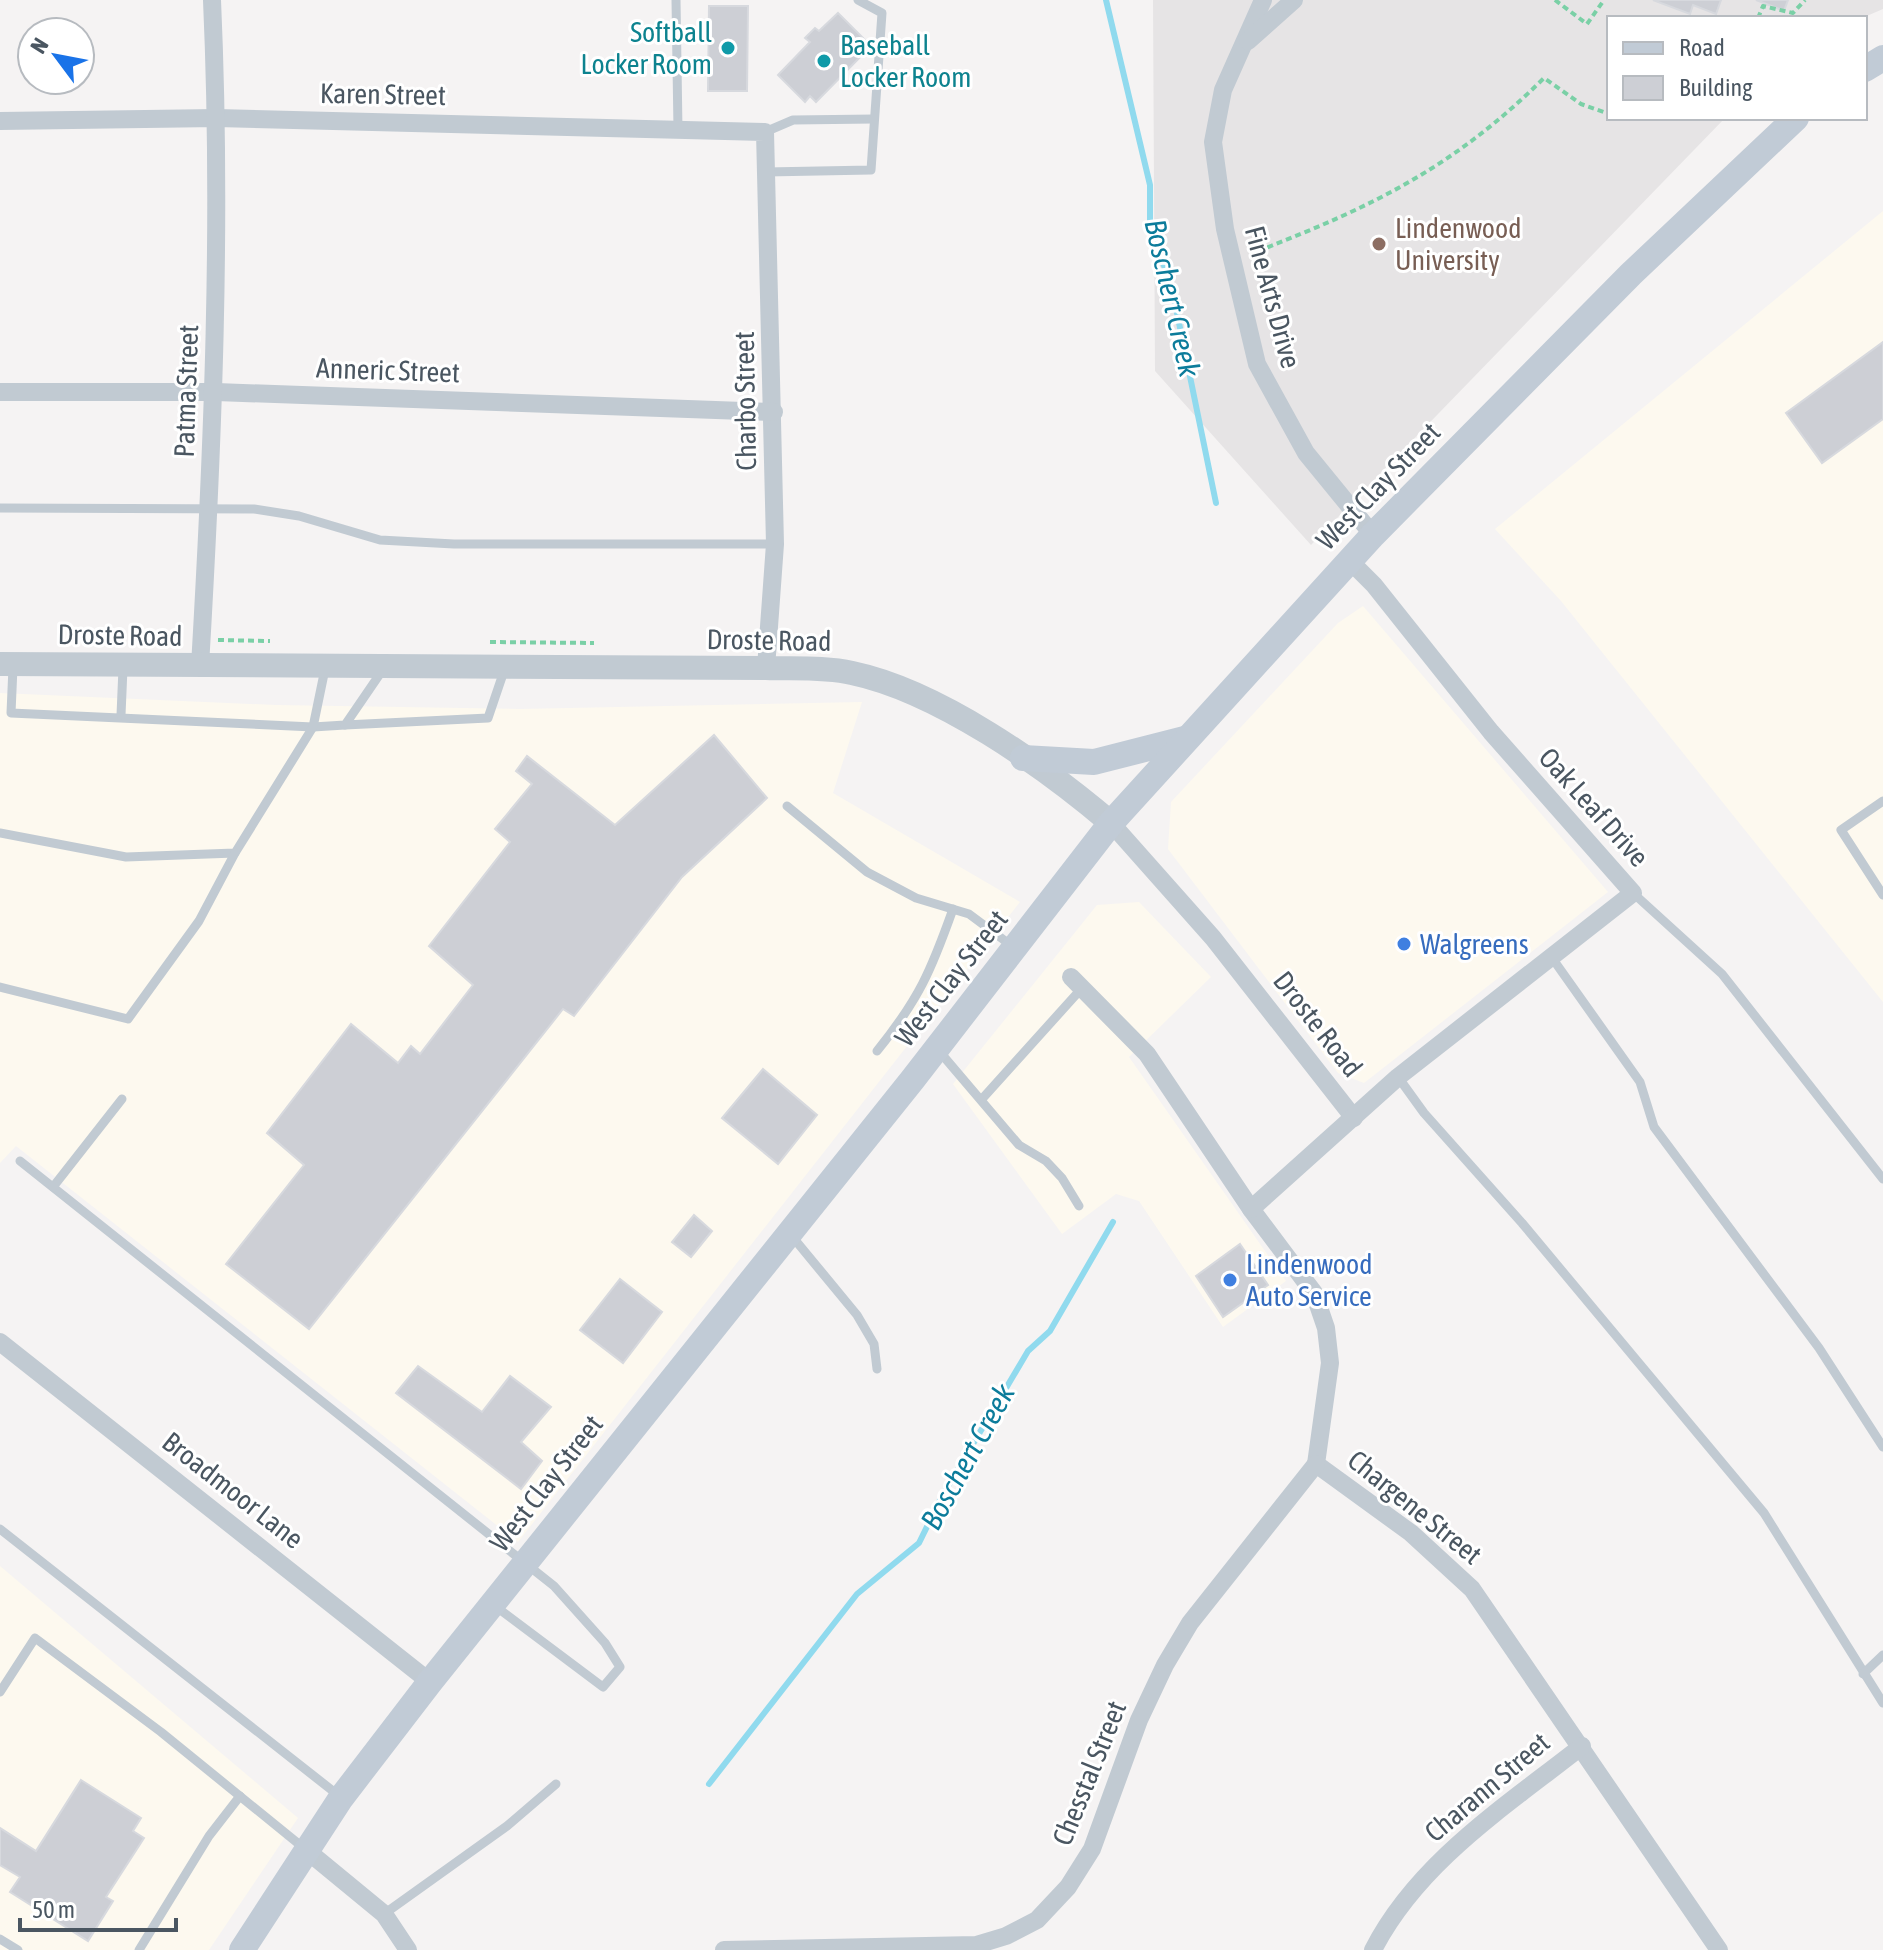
<svg xmlns="http://www.w3.org/2000/svg" width="1883" height="1950" font-family="'Asap Condensed',sans-serif">
	<style>
		.commercial { fill: #fdf9ef }
		.education { fill: #e6e4e5 }
		.lines { fill: none; stroke-linecap: round; stroke-linejoin: round }
		.stream { stroke: #90daee; stroke-width: 6 }
		.building { fill: #cdcfd5; stroke: #d7d9de; stroke-width: 2 }
		.path { stroke: #7ad0a6; stroke-width: 4; stroke-dasharray: 6 4; stroke-linecap: butt }
		.service { stroke: #c1cad2; stroke-width: 9 }
		.minor { stroke: #c1cad2; stroke-width: 18 }
		.tertiary { stroke: #c1cad2; stroke-width: 24 }
		.secondary { stroke: #c1cbd6; stroke-width: 26 }
		.culture-dot { fill: #0f9aa8; stroke: #fff; stroke-width: 3 }
		.education-dot { fill: #8d6e63; stroke: #fff; stroke-width: 3 }
		.shop-dot { fill: #3f7fe0; stroke: #fff; stroke-width: 3 }
		.labels { text-anchor: middle; stroke-width: 6; stroke-linejoin: round; paint-order: stroke }
		.culture-label { font-size: 28px; fill: #0d838f; stroke: #fff; text-anchor: end }
		.street-label { font-size: 28px; fill: #4a5661; stroke: #fff }
		.education-label { font-size: 28px; fill: #785e54; stroke: #fff; text-anchor: start }
		.shop-label { font-size: 28px; fill: #366cbe; stroke: #fff; text-anchor: start }
		.water-label { font-size: 30px; font-style: italic; fill: #0c7c9b; stroke: #fff }
	</style>
	<rect width="100%" height="100%" fill="#f5f3f3"/>
	<!-- commercial -->
	<g class="commercial">
		<path d="M1883 211V1002L1561 601 1495 529Z"/>
		<path d="M1363 606 1608 892 1364 1083 1338 1073 1168 849 1171 802 1338 623Z"/>
		<path d="M0 693 276 705 520 709 862 702 833 793 1020 902 518 1542 16 1146 0 1163Z"/>
		<path d="M1139 902 1211 977 1129 1057 1286 1281 1223 1327 1139 1201 1116 1194 1062 1234 953 1084 1097 905Z"/>
		<path d="M0 1566 298 1818 209 1950H0Z"/>
	</g>
	<!-- education -->
	<path class="education" d="M1153 0H1883V9L1862 18H1609V118H1725L1311 545 1155 371Z"/>
	<g class="lines">
		<!-- stream -->
		<g class="stream">
			<path d="M1106 0 1150 185V229L1171 284 1216 503"/>
			<path d="M709 1784 857 1594 919 1543 941 1498 1028 1351 1050 1331 1113 1222"/>
		</g>
	</g>
	<!-- building -->
	<g class="building">
		<path d="M1653 0H1721L1716 14 1693 5 1690 14Z"/>
		<path d="M1756 0H1788L1784 11Z"/>
		<path d="M709 6H748L747 91H708Z"/>
		<path d="M838 13 871 46 816 102 810 96 805 102 778 75 810 42 805 38 815 28 819 31Z"/>
		<path d="M1883 342V419L1822 463 1786 413Z"/>
		<path d="M714 735 767 798 682 877 574 1016 563 1009 309 1329 226 1264 304 1165 267 1133 351 1024 398 1063 411 1046 420 1054 473 985 429 946 510 842 495 829 532 784 516 771 527 756 615 825Z"/>
		<path d="M763 1069 817 1115 778 1164 722 1118Z"/>
		<path d="M694 1215 712 1231 691 1257 672 1242Z"/>
		<path d="M1240 1244 1268 1285 1223 1317 1196 1276Z"/>
		<path d="M620 1279 662 1312 623 1363 580 1330Z"/>
		<path d="M418 1366 482 1412 510 1376 551 1407 521 1442 542 1461 521 1489 396 1393Z"/>
		<path d="M81 1780 141 1818 133 1831 144 1838 106 1897 113 1901 88 1941 10 1892 20 1877 0 1865V1828L36 1851Z"/>
	</g>
	<g class="lines">
		<!-- path -->
		<g class="path">
			<path d="M1555 0 1587 24 1604 0"/>
			<path d="M1758 18 1763 6 1793 13 1805 0"/>
			<path d="M1258 251C1374 206 1454 167 1544 78L1581 104 1609 114"/>
			<path d="M218 640 270 641"/>
			<path d="M490 642 594 643"/>
		</g>
		<!-- service -->
		<g class="service">
			<path d="M676 0 678 130"/>
			<path d="M765 132 793 120 874 119"/>
			<path d="M766 172 871 170 882 13 858 0"/>
			<path d="M0 508 254 509 299 516 380 540 454 544H775"/>
			<path d="M13 667 11 713 313 727 345 725 384 668"/>
			<path d="M121 715 123 668"/>
			<path d="M345 725 488 718 505 668"/>
			<path d="M1883 801 1841 830 1883 895"/>
			<path d="M787 806 867 872 916 898 969 914 1012 946"/>
			<path d="M0 833 126 857 235 853 313 727 325 669"/>
			<path d="M1633 893 1722 974 1883 1179"/>
			<path d="M1550 955 1640 1082 1654 1127 1819 1348 1883 1447"/>
			<path d="M0 987 128 1019 199 921 235 853"/>
			<path d="M877 1051C919 999 931 971 953 909"/>
			<path d="M939 1051 1019 1145 1046 1161 1062 1178 1079 1206"/>
			<path d="M1398 1077 1424 1113 1522 1223 1764 1513 1883 1703"/>
			<path d="M982 1099 1082 988"/>
			<path d="M20 1161 554 1586 605 1643 620 1667 603 1687 495 1606"/>
			<path d="M53 1187 122 1099"/>
			<path d="M791 1235 857 1315 874 1344 877 1369"/>
			<path d="M0 1529 338 1795"/>
			<path d="M1863 1674 1883 1655"/>
			<path d="M0 1692 35 1638 161 1732 305 1849"/>
			<path d="M384 1914 507 1826 556 1784"/>
			<path d="M0 1939 18 1950"/>
			<path d="M139 1950 209 1836 240 1796"/>
		</g>
		<!-- minor -->
		<g class="minor">
			<path d="M1263 0 1223 90 1213 142 1225 229 1257 364 1306 453 1373 535"/>
			<path d="M1248 41 1294 0"/>
			<path d="M0 121 217 118 765 132 775 544 766 668"/>
			<path d="M0 392H216L774 412"/>
			<path d="M200 666C213 444 222 222 212 0"/>
			<path d="M1111 823 1213 938 1354 1118"/>
			<path d="M1071 977 1147 1054 1251 1209 1314 1293 1326 1328 1330 1363 1316 1464 1411 1533 1472 1589 1719 1950"/>
			<path d="M1251 1209 1398 1077 1633 893 1491 732 1374 585 1350 561"/>
			<path d="M0 1342 430 1682"/>
			<path d="M305 1849 384 1914 408 1950"/>
			<path d="M724 1950 976 1945 1006 1936 1037 1920 1068 1887 1092 1849 1139 1720 1165 1665 1190 1623 1316 1464"/>
			<path d="M1373 1950C1418 1862 1506 1806 1582 1746"/>
		</g>
		<!-- tertiary -->
		<path class="tertiary" d="M0 664 766 668C794 669 825 667 852 673 938 691 1044 766 1111 823"/>
		<!-- secondary -->
		<g class="secondary">
			<path d="M1865 69 1883 58"/>
			<path d="M1023 758 1094 762 1184 739"/>
			<path d="M242 1950 341 1798 430 1682 913 1079 1111 823 1373 535 1631 274 1796 118"/>
		</g>
	</g>
	<!-- markers -->
	<g class="culture-dot">
		<circle cx="728" cy="48" r="8"/>
		<circle cx="824" cy="61" r="8"/>
	</g>
	<circle class="education-dot" cx="1379" cy="244" r="8"/>
	<g class="shop-dot">
		<circle cx="1404" cy="944" r="8"/>
		<circle cx="1230" cy="1280" r="8"/>
	</g>
	<g class="labels">
		<!-- culture labels -->
		<g class="culture-label">
			<text x="712" y="42">Softball<tspan x="712" dy="32">Locker Room</tspan></text>
			<text x="840" y="55" text-anchor="start">Baseball<tspan x="840" dy="32">Locker Room</tspan></text>
		</g>
		<!-- street labels -->
		<g class="street-label">
			<text transform="translate(383 94) rotate(1)" y="10">Karen Street</text>
			<text transform="translate(1273 297) rotate(75)" y="10">Fine Arts Drive</text>
			<text transform="translate(388 370) rotate(2)" y="10">Anneric Street</text>
			<text transform="translate(186 391) rotate(-88)" y="10">Patma Street</text>
			<text transform="translate(745 401) rotate(-91)" y="10">Charbo Street</text>
			<text transform="translate(1378 486) rotate(-46)" y="10">West Clay Street</text>
			<text transform="translate(120 635) rotate(1)" y="10">Droste Road</text>
			<text transform="translate(769 640) rotate(1)" y="10">Droste Road</text>
			<text transform="translate(1594 807) rotate(48)" y="10">Oak Leaf Drive</text>
			<text transform="translate(951 978) rotate(-52)" y="10">West Clay Street</text>
			<text transform="translate(1318 1024) rotate(52)" y="10">Droste Road</text>
			<text transform="translate(546 1483) rotate(-52)" y="10">West Clay Street</text>
			<text transform="translate(233 1490) rotate(38)" y="10">Broadmoor Lane</text>
			<text transform="translate(1415 1507) rotate(39)" y="10">Chargene Street</text>
			<text transform="translate(1089 1773) rotate(-68)" y="10">Chesstal Street</text>
			<text transform="translate(1487 1787) rotate(-40)" y="10">Charann Street</text>
		</g>
		<!-- education labels -->
		<g class="education-label">
			<text x="1395" y="238">Lindenwood<tspan x="1395" dy="32">University</tspan></text>
		</g>
		<!-- shop labels -->
		<g class="shop-label">
			<text x="1420" y="954">Walgreens</text>
			<text x="1246" y="1274">Lindenwood<tspan x="1246" dy="32">Auto Service</tspan></text>
		</g>
		<!-- water labels -->
		<g class="water-label">
			<text transform="translate(1172 298) rotate(77)" y="10">Boschert Creek</text>
			<text transform="translate(968 1457) rotate(-61)" y="10">Boschert Creek</text>
		</g>
	</g>
	<!-- legend -->
	<rect x="1607" y="16" width="260" height="104" fill="#ffffff" stroke="#b7bbc0" stroke-width="2"/>
	<rect x="1623" y="42" width="40" height="12" fill="#c1cbd6" stroke="#b7bbc0" stroke-width="2"/>
	<text x="1679" y="56" font-size="24" fill="#4a5661">Road</text>
	<rect x="1623" y="76" width="40" height="24" fill="#cdcfd5" stroke="#b7bbc0" stroke-width="2"/>
	<text x="1679" y="96" font-size="24" fill="#4a5661">Building</text>
	<!-- north arrow -->
	<g transform="translate(56 56) rotate(302)"><circle r="38" fill="#ffffff" stroke="#b7bbc0" stroke-width="2"/>
	<path d="M0-6L14 30L0 20L-14 30Z" fill="#1a73e8"/>
	<text y="-12" font-size="22" font-weight="bold" text-anchor="middle" fill="#4a5661">N</text>
	</g>
	<!-- scale -->
	<path d="M20 1918v12h156v-12" fill="none" stroke="#4a5661" stroke-width="4"/>
	<text x="32" y="1918" font-size="24" fill="#4a5661" stroke="#ffffff" stroke-width="6" paint-order="stroke">50 m</text>
</svg>
